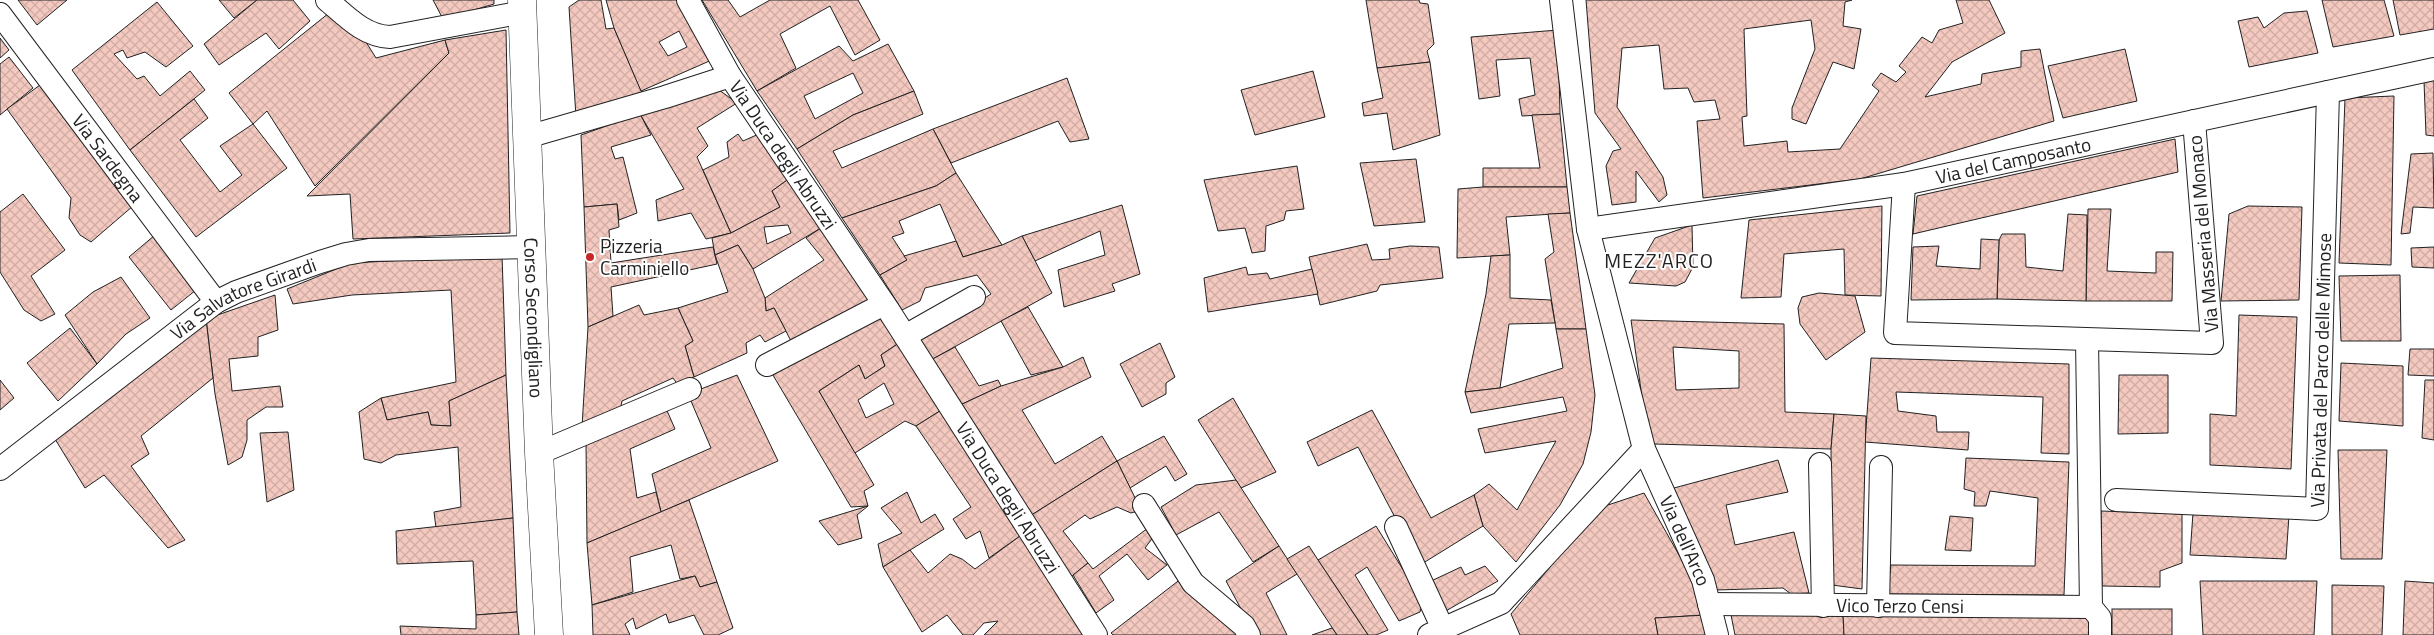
<svg xmlns="http://www.w3.org/2000/svg" width="2434" height="635" font-family="'Titillium Web',sans-serif">
	<style>
		.building { fill: url(#building-cross-hatch); stroke: #222; fill-rule: evenodd }
		.lines { fill: none; stroke-linecap: round; stroke-linejoin: round }
		.street-casing { stroke: #222; stroke-width: 24 }
		.secondary-casing { stroke: #222; stroke-width: 29 }
		.street { stroke: #fff; stroke-width: 22 }
		.secondary { stroke: #fff; stroke-width: 28 }
		.poi-dot { fill: #c62828; stroke: #fff; stroke-width: 2 }
		.labels { text-anchor: middle; stroke-width: 4; stroke-linejoin: round; paint-order: stroke }
		.street-label { font-size: 19px; fill: #222; stroke: #fff }
		.poi-label { font-size: 19px; fill: #222; stroke: #fff; text-anchor: start }
		.neighbourhood-label { font-size: 20px; letter-spacing: 1px; fill: #222; stroke: #fff }
	</style>
	<defs>
		<pattern id="building-cross-hatch" width="8" height="8" patternUnits="userSpaceOnUse" patternTransform="scale(1.25)"><rect width="8" height="8" fill="#f3c9c0"/><path d="M0 0l8 8M0 8l8-8" fill="none" stroke="#d0aca5"/></pattern>
	</defs>
	<rect width="100%" height="100%" fill="#fff"/>
	<!-- building -->
	<g class="building">
		<path d="M18 0H67L37 25Z"/>
		<path d="M219 0H257L234 18Z"/>
		<path d="M257 0H293L310 21 279 49 266 33 219 65 204 44Z"/>
		<path d="M433 0H494V4L443 19Z"/>
		<path d="M579 0H601L606 29 614 28 643 95 576 117 569 7Z"/>
		<path d="M606 0H681L714 59 641 91 614 28ZM679 31 687 47 668 56 659 42Z"/>
		<path d="M702 0H728L740 17 770 0H858L880 40 855 55 830 6 780 34 796 68 757 91Z"/>
		<path d="M1366 0H1419L1420 3 1428 4 1434 44 1427 51 1430 62 1377 68Z"/>
		<path d="M1586 0H1852L1845 2 1843 26 1861 29 1854 69 1833 62 1806 124 1792 119V108L1815 49 1811 20 1744 29 1747 116 1742 117 1744 146 1787 141 1788 152 1840 149 1879 91 1872 85 1881 73 1896 82 1906 72 1899 66 1922 37 1932 43 1939 30 1963 23 1956 0H1989L2005 33 1952 62 1925 97 1981 84 1982 74 2021 67V51L2040 49 2054 121 1860 179 1703 198 1697 121 1720 119 1715 100 1694 102 1688 88 1664 89 1659 45 1622 48 1617 107 1663 177 1667 195 1659 202 1636 171V202L1612 205 1606 166 1613 151 1621 149 1595 113Z"/>
		<path d="M2322 0H2384L2394 36 2333 47Z"/>
		<path d="M2393 0H2434V29L2400 35Z"/>
		<path d="M157 2 193 46 166 67 145 52 127 58 123 50 114 54 137 79 144 76 160 96 190 71 205 90 130 150 72 70Z"/>
		<path d="M2307 11 2318 53 2249 67 2238 21 2258 17 2264 28 2284 13Z"/>
		<path d="M329 13 366 42 376 58 445 40 449 53 315 186 267 111 253 124 229 93Z"/>
		<path d="M506 30 510 233 353 239 350 194 307 196 449 53 445 40Z"/>
		<path d="M1558 30 1560 114 1522 116 1519 99 1535 95 1530 58 1496 60 1500 96 1479 99 1471 37Z"/>
		<path d="M0 38 9 50 0 58Z"/>
		<path d="M888 44 914 91 853 115 797 149 757 91 839 46 853 61ZM853 73 863 93 815 119 804 96Z"/>
		<path d="M2125 49 2137 101 2063 118 2048 66Z"/>
		<path d="M9 57 33 88 0 115V64Z"/>
		<path d="M1430 62 1440 135 1393 150 1387 113 1364 116 1362 103 1383 98 1377 68Z"/>
		<path d="M1313 71 1325 117 1255 135 1241 90Z"/>
		<path d="M1067 78 1089 139 1070 142 1058 121 951 163 933 129Z"/>
		<path d="M2434 78V136L2426 135 2424 81Z"/>
		<path d="M40 85 133 206 91 242 80 235 69 218 71 198 7 109Z"/>
		<path d="M715 87 737 103 697 128 708 146 697 157 731 233 706 239 691 213 658 221 656 200 684 189 640 114Z"/>
		<path d="M914 91 923 114 833 151 842 168 933 129 956 173 936 186 842 218 797 149 853 115Z"/>
		<path d="M2394 96 2391 265 2339 263 2345 98Z"/>
		<path d="M194 99 208 118 180 140 220 192 242 175 220 146 253 124 287 168 196 237 130 150Z"/>
		<path d="M640 114 651 135 611 147 615 159 623 157 637 213 619 220 617 204 584 207 581 135Z"/>
		<path d="M1560 114 1567 187H1483V168H1540L1532 115Z"/>
		<path d="M761 133 790 178 772 191 780 207 731 233 703 170 729 157 727 142 738 134 743 141Z"/>
		<path d="M2175 139 2178 172 1913 234 1917 196Z"/>
		<path d="M2433 153 2434 208 2413 207 2410 233 2401 234 2411 154Z"/>
		<path d="M1416 159 1425 222 1374 226 1360 163Z"/>
		<path d="M1297 166 1304 209 1286 211 1284 220 1266 226 1265 251 1252 253 1245 228 1218 231 1204 180Z"/>
		<path d="M956 173 1002 245 963 257 940 204 899 221 904 233 892 237 907 260 880 275 842 218 936 186Z"/>
		<path d="M790 178 824 226 753 269 738 245 715 255 712 238 731 233 780 207 772 191ZM788 225 791 233 767 244 764 227Z"/>
		<path d="M1483 187H1567L1570 213 1506 217 1510 255 1457 258 1458 189Z"/>
		<path d="M23 194 65 250 31 276 55 314 41 321 24 310 0 272V212Z"/>
		<path d="M617 204 619 227 609 230 611 263 713 247 717 264 611 287 613 316 588 327 584 207Z"/>
		<path d="M1122 205 1140 274 1112 284 1115 291 1064 307 1058 270 1105 255 1100 231 1035 261 1022 236Z"/>
		<path d="M1882 206 1881 296 1845 295 1844 249 1784 254 1781 297 1741 298 1749 220Z"/>
		<path d="M2248 206 2302 207 2299 300 2221 301 2229 214Z"/>
		<path d="M2088 209H2111L2107 271 2156 273V252H2173L2172 301H2086Z"/>
		<path d="M1570 213 1586 329H1556L1545 259 1554 252 1548 214Z"/>
		<path d="M2068 214 2087 215 2086 301 1997 299 1999 240 2002 234H2025L2026 267 2063 271Z"/>
		<path d="M1692 225 1693 267 1685 282 1676 286 1629 283 1655 238Z"/>
		<path d="M824 226 874 300 793 345 774 308 766 311 765 298 824 260 806 238Z"/>
		<path d="M155 235 196 290 171 310 129 257Z"/>
		<path d="M1022 236 1052 293 929 361 919 340 991 294 977 275 925 288 920 301 902 310 880 275 907 260 904 256 956 241 963 257 1002 245Z"/>
		<path d="M1981 239 1999 240 1997 299 1911 300 1913 247 1939 246 1936 266 1980 269Z"/>
		<path d="M1367 244 1372 260 1390 259 1389 249 1410 246 1439 247 1443 278 1380 285 1377 291 1320 305 1309 257Z"/>
		<path d="M738 245 753 269 765 298 766 311 774 308 786 331 765 342 760 335 746 343 747 353 694 377 685 346 693 341 678 308 728 292 715 255Z"/>
		<path d="M2434 247V268L2412 267 2411 248Z"/>
		<path d="M502 255 506 375 449 401 451 426 431 425 428 412 387 420 381 398 456 382 451 290 352 295 293 304 287 289 351 263Z"/>
		<path d="M1510 255V298L1551 300 1555 323 1509 324 1500 388 1465 392 1486 294 1491 256Z"/>
		<path d="M1246 267 1248 275 1267 273 1270 279 1312 269 1318 294 1208 312 1204 278Z"/>
		<path d="M2400 275 2401 341H2341L2339 276Z"/>
		<path d="M121 277 150 318 126 334 97 364 65 315 93 292Z"/>
		<path d="M1819 293 1855 296 1865 332 1826 360 1800 324 1798 308 1802 297Z"/>
		<path d="M275 295 278 330 258 337V356L229 359 232 391 280 386 283 407H266L247 420V440L242 457 228 465 215 394 206 319Z"/>
		<path d="M639 305 644 315 678 308 693 341 685 346 694 377 678 385 673 378 622 401 620 411 582 427 588 327Z"/>
		<path d="M1028 307 1063 367 1031 375 1001 321Z"/>
		<path d="M881 311 899 343 881 355 885 366 865 379 859 365 819 391 874 485 864 491 868 506 851 507 767 365Z"/>
		<path d="M2239 315 2297 317 2291 469 2210 465V414L2236 416Z"/>
		<path d="M206 319 213 378 141 436 149 454 131 466 185 540 168 548 104 475 85 488 55 439Z"/>
		<path d="M1631 320 1784 324 1785 412 1834 414 1831 449 1654 444 1645 418ZM1673 347 1739 351V388L1676 390Z"/>
		<path d="M70 328 97 364 58 401 27 363Z"/>
		<path d="M1556 329H1586L1595 395 1591 432 1583 464 1560 505 1516 562 1483 526 1474 495 1489 484 1517 510 1556 441 1485 453 1478 429 1567 411 1563 397 1471 413 1465 392 1500 388 1563 368Z"/>
		<path d="M899 343 943 409 916 426 905 421 855 453 819 391 859 365 865 379 885 366 881 355ZM884 383 894 404 866 418 858 400Z"/>
		<path d="M1160 343 1175 377 1166 383V394L1142 407 1120 364Z"/>
		<path d="M955 347 979 386 998 380 1001 386 958 406 929 361Z"/>
		<path d="M2410 349H2434V376L2408 375Z"/>
		<path d="M1083 357 1091 377 1022 410 1055 464 1102 436 1117 461 1030 516 958 406 1001 386 1063 367Z"/>
		<path d="M1871 358 2069 364V454L2041 453 2043 397 1896 392 1898 411 1936 416 1937 432H1969L1968 450 1865 442Z"/>
		<path d="M2341 363 2403 366V426L2339 421Z"/>
		<path d="M506 375 513 518 436 528 434 512 461 507 458 447 396 455 381 463 364 459 359 412 381 398 387 420 428 412 431 425 451 426 449 401Z"/>
		<path d="M737 375 778 461 661 512 652 474 711 448 688 394Z"/>
		<path d="M2119 375H2168V433L2118 434Z"/>
		<path d="M0 380 14 398 0 410Z"/>
		<path d="M2425 380H2434V440L2422 438Z"/>
		<path d="M1233 398 1276 472 1241 488 1198 420Z"/>
		<path d="M665 406 675 429 630 449 637 498 656 492 661 512 587 543 586 444Z"/>
		<path d="M943 409 1020 536 989 558 980 531 966 539 953 519 971 507 916 426Z"/>
		<path d="M1372 410 1431 518 1474 495 1483 526 1420 565 1358 447 1318 466 1307 442Z"/>
		<path d="M1834 414 1866 416 1862 589 1832 585 1831 449Z"/>
		<path d="M288 432 294 490 267 502 260 433Z"/>
		<path d="M1164 436 1187 474 1175 481 1166 466 1130 488 1117 461Z"/>
		<path d="M2338 450H2387L2382 559H2341Z"/>
		<path d="M1966 458 2069 462 2064 595 1887 594 1891 565 2035 566 2038 498 1990 491 1986 506H1974L1975 492 1964 489Z"/>
		<path d="M1778 460 1788 492 1726 505 1735 545 1794 532 1809 593 1791 594 1783 588 1716 590 1674 488Z"/>
		<path d="M1117 461 1141 510 1131 513 1117 507 1090 519 1085 515 1063 531 1088 563 1071 577 1030 516Z"/>
		<path d="M1236 480 1279 546 1253 562 1219 512 1176 535 1161 507 1196 485Z"/>
		<path d="M907 492 921 523 935 514 944 529 883 567 878 544 902 533 881 508Z"/>
		<path d="M1644 493 1688 571 1705 615 1655 618 1658 635H1520L1511 614 1599 508Z"/>
		<path d="M689 500 717 582 700 587 695 576 680 579 671 545 630 557 633 592 592 605 587 543Z"/>
		<path d="M868 506 857 515 862 538 838 545 819 521Z"/>
		<path d="M2101 511 2182 514V563L2160 571V587L2102 586Z"/>
		<path d="M2193 513 2289 515 2286 559 2190 555Z"/>
		<path d="M1950 516 1973 518 1971 551 1945 550Z"/>
		<path d="M513 518 517 612 476 615 473 561 397 564 396 531Z"/>
		<path d="M1376 526 1423 602 1420 612 1399 621 1367 567 1355 575 1388 630 1376 635H1368L1318 560Z"/>
		<path d="M1148 528 1154 536 1145 548 1167 565 1148 580 1127 554 1099 576 1114 600 1096 613 1073 575 1088 563 1093 569Z"/>
		<path d="M1020 536 1086 635H984L998 621 984 623 973 635H963L947 615 922 632 883 567 910 550 928 573 950 554 962 559 975 569Z"/>
		<path d="M1279 546 1297 574 1266 593 1287 635H1255L1226 581Z"/>
		<path d="M1309 546 1318 560 1368 635H1337L1287 559Z"/>
		<path d="M1485 566 1498 581 1444 612 1429 582 1461 567 1465 575Z"/>
		<path d="M695 576 700 587 717 582 733 628 718 635H704L694 615 669 623 666 614 636 629 633 618 625 624 630 635H593L592 605Z"/>
		<path d="M1182 578 1240 635H1113L1111 633Z"/>
		<path d="M2200 581H2317L2314 635H2203Z"/>
		<path d="M2405 581 2434 583V635H2403Z"/>
		<path d="M2332 585 2384 586 2382 635H2332Z"/>
		<rect x="2112" y="609" width="60" height="26"/>
		<path d="M1730 610 1843 614 1844 635H1735Z"/>
		<path d="M517 612 519 635H401L400 626 476 629V615Z"/>
		<path d="M1843 614 2091 618V635H1844Z"/>
		<path d="M1705 615 1707 635H1658L1655 618Z"/>
		<path d="M1332 628 1337 635H1312Z"/>
	</g>
	<g class="lines">
		<!-- street casing -->
		<g class="street-casing">
			<g id="street">
				<path d="M327 0C346 16 364 36 390 37L523 12"/>
				<path id="s1" d="M688 0 730 76 889 311 1096 635"/>
				<path id="s2" d="M1561 0 1588 229 1644 449 1703 580 1717 635"/>
				<path id="s3" d="M0 14 216 302"/>
				<path d="M527 137 665 97 730 76"/>
				<path d="M1904 184 1895 333 2212 343 2194 121"/>
				<path id="s4" d="M1588 229 1904 184 2434 69"/>
				<path d="M905 336 974 297"/>
				<path d="M2087 340 2091 607"/>
				<path d="M767 365 884 304"/>
				<path d="M539 453 690 389"/>
				<path d="M1820 464 1823 606"/>
				<path id="s5" d="M0 469 216 302 236 292 320 262 346 254 369 250 531 247"/>
				<path id="s6" d="M2116 500 2317 509 2328 92"/>
				<path d="M1144 505 1193 583 1244 626 1249 635"/>
				<path d="M1396 527 1443 629"/>
				<path id="s7" d="M1709 604 2091 607"/>
				<path d="M1878 606 1881 467"/>
				<path d="M2091 607 2100 618V635"/>
				<path d="M1429 635 1501 603 1644 449"/>
			</g>
		</g>
		<!-- secondary casing -->
		<g class="secondary-casing">
			<g id="secondary">
				<path id="s8" d="M522 0 539 453 549 635"/>
			</g>
		</g>
		<!-- street -->
		<use href="#street" class="street"/>
		<!-- secondary -->
		<use href="#secondary" class="secondary"/>
	</g>
	<!-- markers -->
	<circle class="poi-dot" cx="590" cy="257" r="5"/>
	<g class="labels">
		<!-- street labels -->
		<g class="street-label">
			<text dy="7" stroke="none"><textPath href="#s1" startOffset="182">Via Duca degli Abruzzi</textPath></text>
			<text dy="7" stroke="none"><textPath href="#s3" startOffset="180">Via Sardegna</textPath></text>
			<text dy="7" stroke="none"><textPath href="#s4" startOffset="431">Via del Camposanto</textPath></text>
			<text transform="translate(2203 234) rotate(-95)" y="7">Via Masseria del Monaco</text>
			<text dy="7" stroke="none"><textPath href="#s5" startOffset="299">Via Salvatore Girardi</textPath></text>
			<text dy="7" stroke="none"><textPath href="#s8" startOffset="318">Corso Secondigliano</textPath></text>
			<text dy="7" stroke="none"><textPath href="#s6" startOffset="340">Via Privata del Parco delle Mimose</textPath></text>
			<text dy="7" stroke="none"><textPath href="#s1" startOffset="592">Via Duca degli Abruzzi</textPath></text>
			<text dy="7" stroke="none"><textPath href="#s2" startOffset="558">Via dell'Arco</textPath></text>
			<text dy="7" stroke="none"><textPath href="#s7" startOffset="191">Vico Terzo Censi</textPath></text>
		</g>
		<!-- poi labels -->
		<g class="poi-label">
			<text x="600" y="253">Pizzeria<tspan x="600" dy="22">Carminiello</tspan></text>
		</g>
		<!-- neighbourhood labels -->
		<g class="neighbourhood-label">
			<text x="1659" y="268">MEZZ'ARCO</text>
		</g>
	</g>
</svg>
